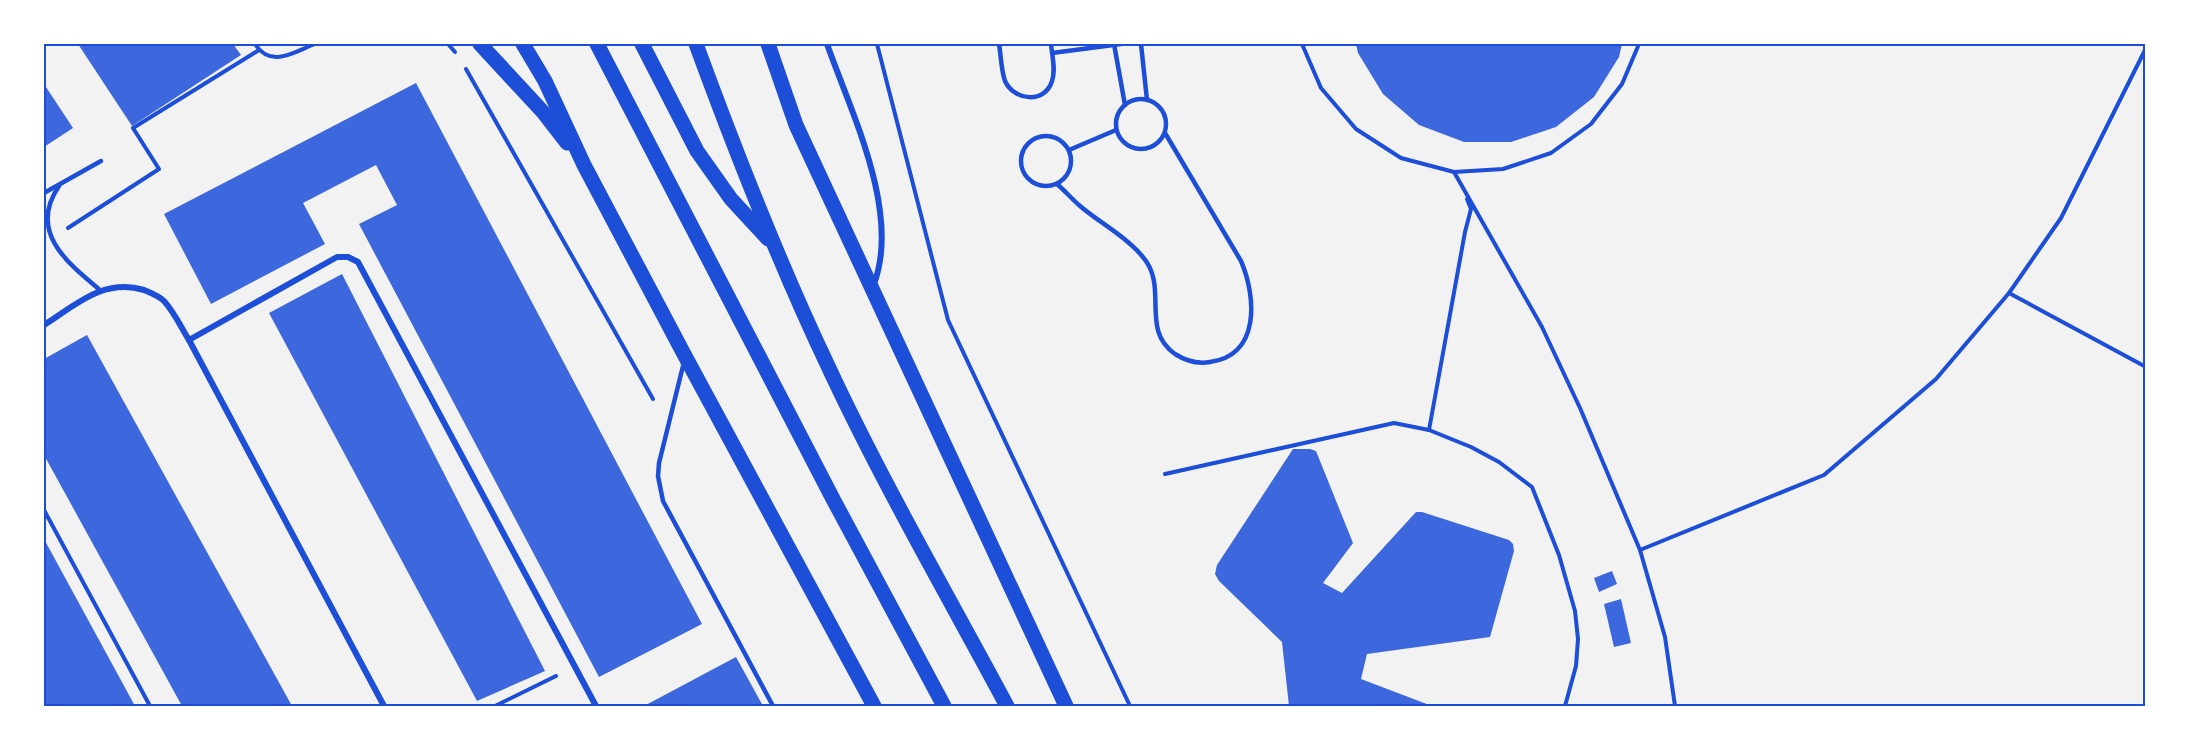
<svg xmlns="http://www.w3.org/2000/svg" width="2189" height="750" font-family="'Noto Sans',sans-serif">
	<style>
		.building { fill: #3d67dc }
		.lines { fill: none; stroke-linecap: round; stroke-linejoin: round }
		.path { stroke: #1d4ed8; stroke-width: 4 }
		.service { stroke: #1d4ed8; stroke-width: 4.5 }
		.minor { stroke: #1d4ed8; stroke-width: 6 }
		.primary { stroke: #1d4ed8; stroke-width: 15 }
		.neatline { fill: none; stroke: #1d4ed8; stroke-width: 2 }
	</style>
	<rect width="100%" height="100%" fill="#f2f2f2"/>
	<!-- building -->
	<g class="building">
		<path d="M78 44H233L241 55 132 126Z"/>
		<path d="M1356 44H1622L1619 57 1594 97 1556 127 1511 142H1464L1419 125 1383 94 1358 53Z"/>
		<path d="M416 83 702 624 599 677 359 224 397 205 376 165 303 203 325 244 211 304 164 214Z"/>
		<path d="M44 84 73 128 44 147Z"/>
		<path d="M342 274 545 671 477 701 269 313Z"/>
		<path d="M87 335 292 706H182L44 455V359Z"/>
		<path d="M1293 449H1310L1316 451 1353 543 1323 583 1342 593 1416 512H1422L1509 540 1513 544 1514 551 1490 637 1367 654 1361 679 1432 706H1289L1282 642 1219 581 1215 574 1217 565Z"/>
		<path d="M44 539 135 706H44Z"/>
		<path d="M1612 571 1617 584 1599 592 1594 578Z"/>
		<path d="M1621 599 1631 643 1614 647 1604 604Z"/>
		<path d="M736 657 763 706H644Z"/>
	</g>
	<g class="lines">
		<!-- path -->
		<g class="path">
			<path d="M255 44C271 69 294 52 315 44"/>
			<path d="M448 44 455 52"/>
			<path d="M877 44 948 320 1130 706"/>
			<path d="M1302 44 1321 88 1356 129 1401 158 1454 172 1503 169 1551 153 1591 124 1622 84 1639 44"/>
			<path d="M466 69 653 399"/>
			<path d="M1454 172 1542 327 1580 408 1640 550 1665 637 1675 706"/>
			<path d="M68 228 159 169 133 128 259 50"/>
			<path d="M2009 293 2146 367"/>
			<path d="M1429 430 1465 232 1471 209 1467 199"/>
			<path d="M1165 474 1394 423 1429 430 1471 447 1499 462 1532 487 1559 555 1575 611 1578 639 1576 666 1565 706"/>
			<path d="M44 510 150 706"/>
			<path d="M1640 550 1824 475 1936 379 2009 293 2061 218 2146 48"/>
			<path d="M495 706 556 676"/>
		</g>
		<!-- service -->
		<g class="service">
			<path d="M999 44C1001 55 1001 70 1005 81 1014 101 1045 104 1052 81 1056 70 1052 55 1051 44"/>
			<path d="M1114 44 1125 105"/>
			<path d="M1141 44 1147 100"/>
			<path d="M1052 53 1121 44"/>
			<circle cx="1141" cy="124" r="25"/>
			<circle cx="1046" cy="161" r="25"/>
			<path d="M1069 150 1116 130"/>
			<path d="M1057 184C1065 191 1072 199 1080 206 1101 224 1136 242 1149 266 1164 295 1143 332 1175 354 1186 361 1198 364 1210 362 1261 355 1256 296 1241 261L1165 133"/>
			<path d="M59 186C28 231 66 262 100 290"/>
			<path d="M44 193 101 161"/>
			<path d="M684 362 659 463 658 476 663 501 773 706"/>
		</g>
		<!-- minor -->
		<g class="minor">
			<path d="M827 44C851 112 901 212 874 284"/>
			<path d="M44 325C76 305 103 278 144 290 151 293 159 296 164 301 174 312 181 327 189 340L384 706"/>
			<path d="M189 340 337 257H348L358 262 596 706"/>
		</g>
		<!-- primary -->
		<g class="primary">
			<path d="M480 44 543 112 567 143"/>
			<path d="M523 44 545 81 584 165 685 356 874 706"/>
			<path d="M597 44 833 499 944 706"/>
			<path d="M642 44 697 151 731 199 768 239"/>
			<path d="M696 44C736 153 778 261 828 366 882 482 947 594 1007 706"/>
			<path d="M768 44 796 125 1066 706"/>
		</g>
	</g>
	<!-- border -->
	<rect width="2189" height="750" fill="none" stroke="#ffffff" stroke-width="90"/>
	<rect x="45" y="45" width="2099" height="660" class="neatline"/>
</svg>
